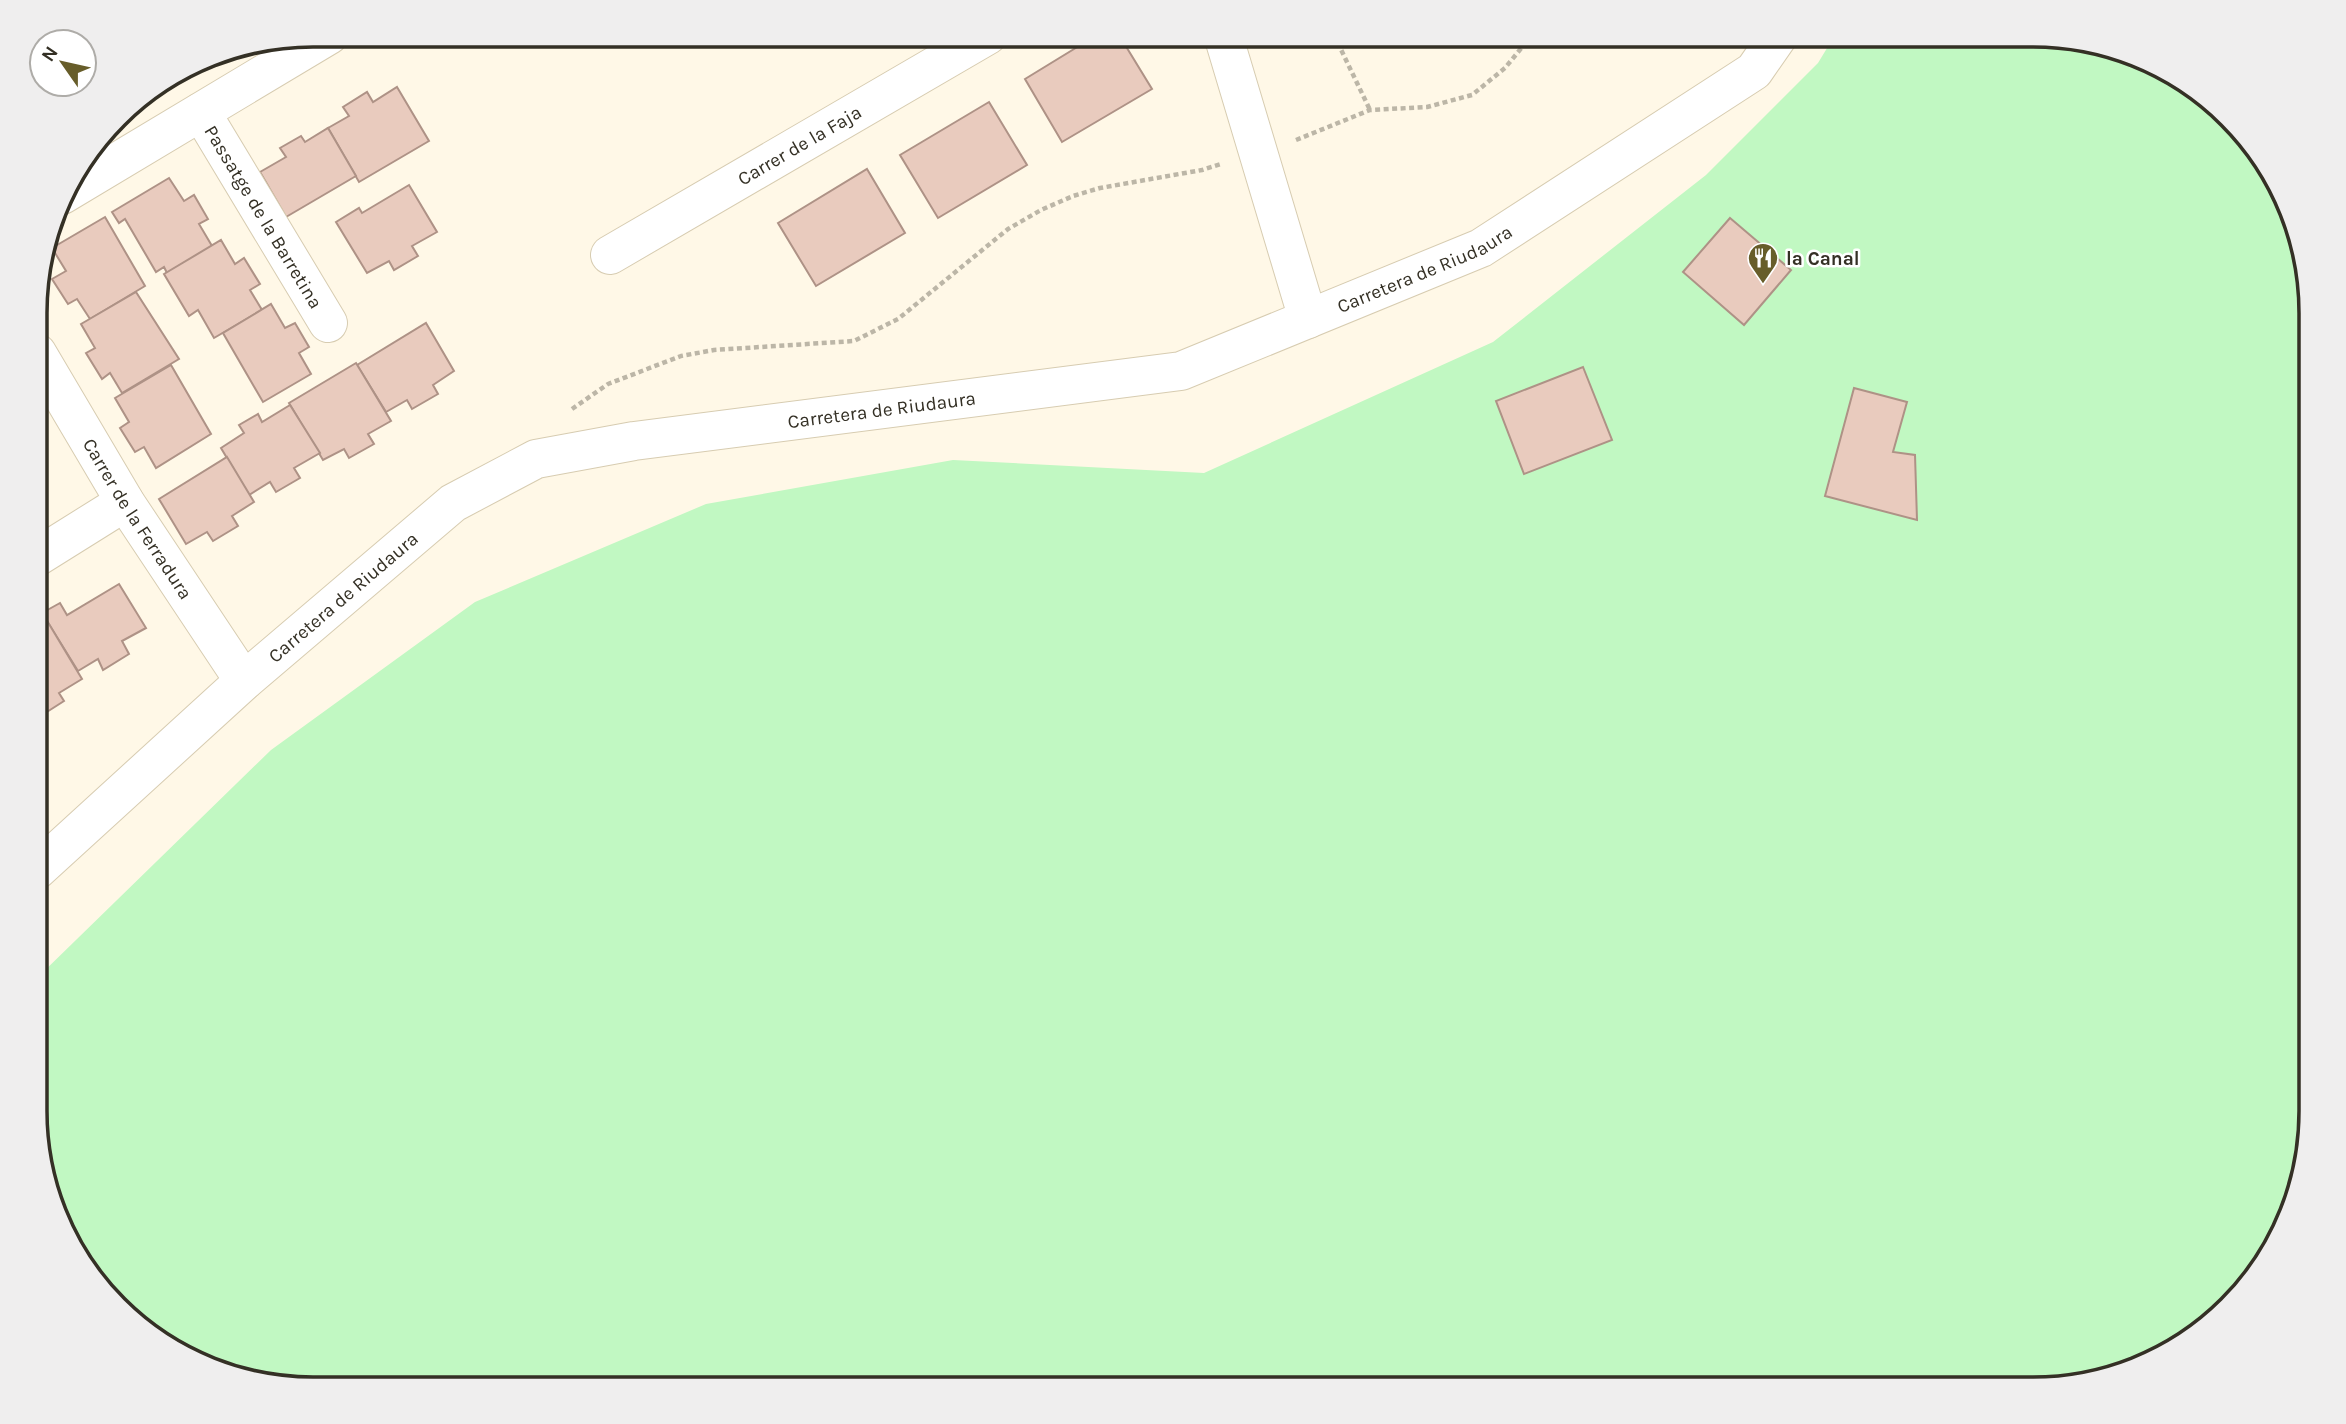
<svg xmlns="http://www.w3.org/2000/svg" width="2346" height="1424" font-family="Karla,sans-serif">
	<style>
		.green { fill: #c1f8c2 }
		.building { fill: #e9cbbe; stroke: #ae9286; stroke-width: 2 }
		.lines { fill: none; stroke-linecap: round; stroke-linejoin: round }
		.minor-casing { stroke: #d7ccb1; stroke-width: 40 }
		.path { stroke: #bcb6a7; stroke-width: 4.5; stroke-dasharray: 5 3.5; stroke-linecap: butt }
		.minor { stroke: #fff; stroke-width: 38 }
		.labels { text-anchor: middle; stroke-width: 5; stroke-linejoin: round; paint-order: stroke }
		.street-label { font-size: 19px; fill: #343025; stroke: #fff }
		.poi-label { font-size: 19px; font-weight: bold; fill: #343025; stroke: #fff; text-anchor: start }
		.rim { fill: none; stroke: #343025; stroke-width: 3.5 }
	</style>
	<rect width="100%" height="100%" fill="#fff8e7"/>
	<!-- green -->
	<path class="green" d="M1835 35H2033L2122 50 2187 82 2274 174 2310 295V1129L2296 1200 2264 1265 2172 1352 2051 1388 313 1389 224 1374 159 1342 82 1265 37 1147V978L271 750 475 602 706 504 953 460 1204 473 1493 342 1706 175 1818 63Z"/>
	<!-- building -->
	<g class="building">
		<path d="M1097 35H1119L1152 89 1062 142 1025 79Z"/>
		<path d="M397 87 429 141 359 182 328 128 349 116 343 107 367 92 373 102Z"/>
		<path d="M989 102 1027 165 938 218 900 155Z"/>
		<path d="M328 128 356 176 286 217 260 172 286 157 280 148 301 136 305 142Z"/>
		<path d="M867 169 905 233 816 286 778 223Z"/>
		<path d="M169 178 184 201 194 195 208 219 199 224 212 246 167 273 164 267 156 272 125 219 119 223 112 212Z"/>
		<path d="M409 185 437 232 412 246 418 256 394 270 389 261 367 273 336 222 359 208 362 213Z"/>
		<path d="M105 217 145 286 90 319 77 299 68 304 52 279 66 271 52 248Z"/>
		<path d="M1730 218 1791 270 1744 325 1683 272Z"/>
		<path d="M221 240 235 264 244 258 260 284 250 290 262 310 214 338 198 310 189 316 164 274Z"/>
		<path d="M136 292 179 359 122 393 110 373 102 379 86 353 95 348 81 324Z"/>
		<path d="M271 304 285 328 295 323 309 347 299 353 311 374 263 402 223 333Z"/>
		<path d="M426 323 454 371 433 385 438 394 412 409 407 400 386 412 357 365Z"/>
		<path d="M356 363 391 421 368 434 374 444 349 458 344 449 323 460 289 403Z"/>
		<path d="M171 365 211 434 156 468 144 447 135 452 120 428 129 422 115 398Z"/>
		<path d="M1583 367 1612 440 1524 474 1496 401Z"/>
		<path d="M1854 388 1907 402 1893 452 1915 455 1917 520 1825 496Z"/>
		<path d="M290 405 320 453 294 468 300 478 276 492 270 482 249 495 221 448 244 433 239 425 258 414 262 422Z"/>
		<path d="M37 449 46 464 37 470Z"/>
		<path d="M227 457 254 502 232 516 238 526 213 541 207 532 186 544 159 499Z"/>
		<path d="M119 584 146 628 122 641 129 654 103 670 98 659 78 671 42 613 60 603 67 615Z"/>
		<path d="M46 619 82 679 59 693 64 701 39 717 37 624Z"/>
	</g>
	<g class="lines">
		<!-- minor casing -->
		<g class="minor-casing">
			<g id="minor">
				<path d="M1223 35 1308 319"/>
				<path id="s1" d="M201 112 328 323"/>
				<path d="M62 195 329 35"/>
				<path id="s2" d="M610 255 988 35"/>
				<path id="s3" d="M37 353 125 502 244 681"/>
				<path d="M37 557 125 502"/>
				<path id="s4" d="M37 870 244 681 453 503 536 459 634 441 1181 371 1481 248 1754 71 1779 35"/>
			</g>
		</g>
		<!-- path -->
		<g class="path">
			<path d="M1334 35 1370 110"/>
			<path d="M1296 140 1370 110 1427 107 1472 95 1505 68 1532 35"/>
			<path d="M572 409 608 384 681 356 714 350 854 341 898 319 1008 229 1041 210 1073 196 1100 188 1202 170 1221 164"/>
		</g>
		<!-- minor -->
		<use href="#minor" class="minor"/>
	</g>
	<!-- icons -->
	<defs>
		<g id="restaurant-pin" transform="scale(1.575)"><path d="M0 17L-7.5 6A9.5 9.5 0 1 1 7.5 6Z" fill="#675d2a" stroke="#fff"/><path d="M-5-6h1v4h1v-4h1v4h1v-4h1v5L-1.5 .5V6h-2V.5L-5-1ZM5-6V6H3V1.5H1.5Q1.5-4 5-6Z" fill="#fff"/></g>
	</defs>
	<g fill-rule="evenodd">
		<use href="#restaurant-pin" x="1763" y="258"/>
	</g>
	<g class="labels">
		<!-- street labels -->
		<g class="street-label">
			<text dy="7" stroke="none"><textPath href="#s2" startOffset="219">Carrer de la Faja</textPath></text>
			<text dy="7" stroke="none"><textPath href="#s1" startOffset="122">Passatge de la Barretina</textPath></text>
			<text dy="7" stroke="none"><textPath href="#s4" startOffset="1564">Carretera de Riudaura</textPath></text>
			<text dy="7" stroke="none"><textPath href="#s4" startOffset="998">Carretera de Riudaura</textPath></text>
			<text dy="7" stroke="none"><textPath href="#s3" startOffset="194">Carrer de la Ferradura</textPath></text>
			<text dy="7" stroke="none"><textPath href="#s4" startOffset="410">Carretera de Riudaura</textPath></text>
		</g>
		<!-- poi labels -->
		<g class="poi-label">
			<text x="1786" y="265">la Canal</text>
		</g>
	</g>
	<!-- crop -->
	<path d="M0 0H2346V1424H0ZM313 47H2033A266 266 0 0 1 2299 313V1111A266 266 0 0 1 2033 1377H313A266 266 0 0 1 47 1111V313A266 266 0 0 1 313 47Z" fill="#efeeee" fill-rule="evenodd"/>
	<path class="rim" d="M313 47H2033A266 266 0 0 1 2299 313V1111A266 266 0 0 1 2033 1377H313A266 266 0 0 1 47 1111V313A266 266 0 0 1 313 47Z"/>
	<!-- north arrow -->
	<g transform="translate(63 63) rotate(304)"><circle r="33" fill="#ffffff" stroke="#aeaca8" stroke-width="2"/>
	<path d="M0-5L12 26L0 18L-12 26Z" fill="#675d2a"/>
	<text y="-10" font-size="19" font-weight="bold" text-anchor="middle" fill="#343025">N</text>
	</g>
</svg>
